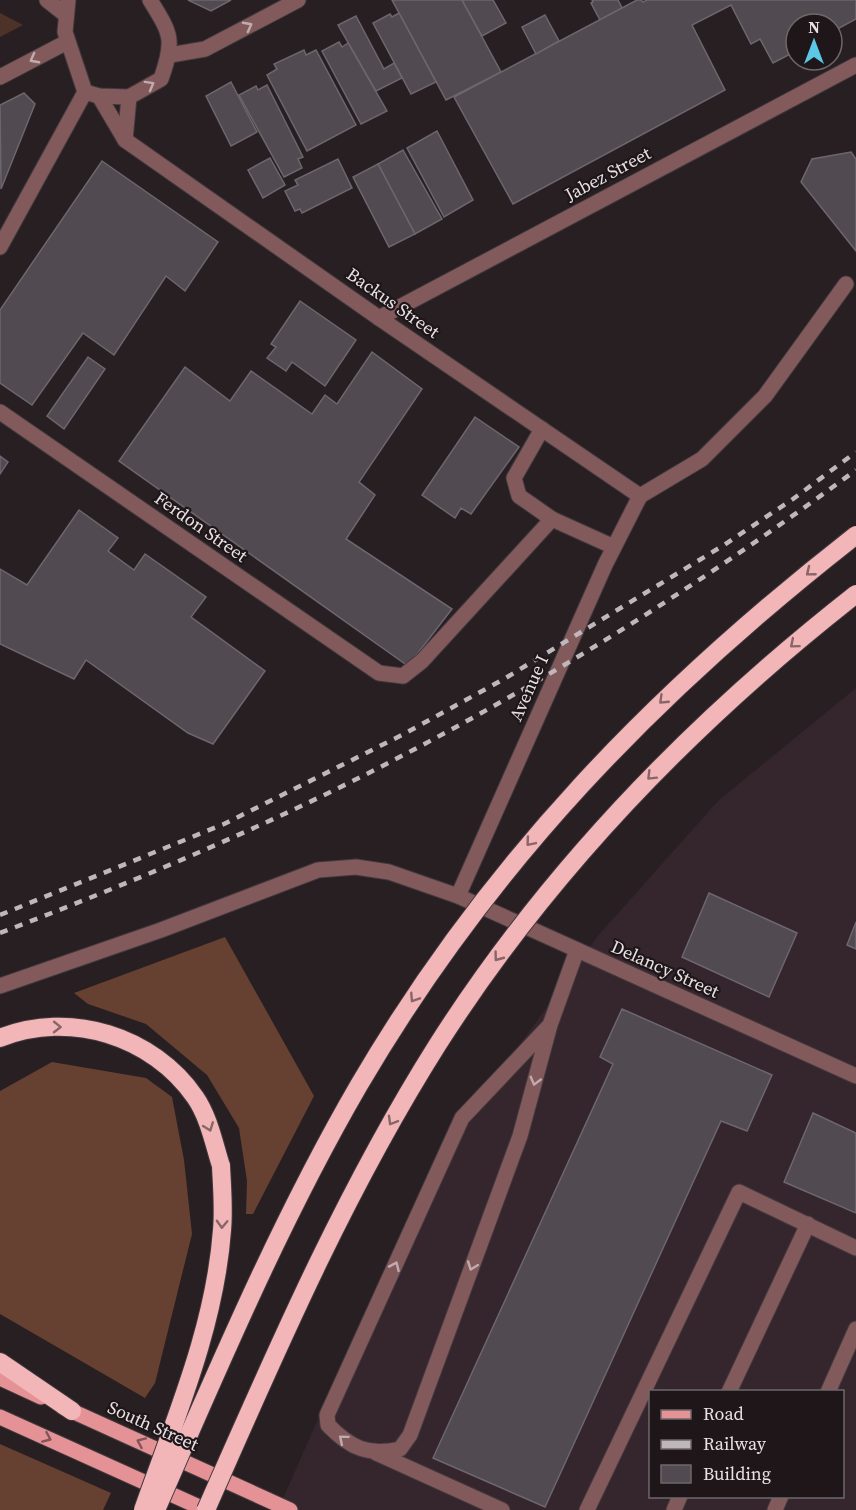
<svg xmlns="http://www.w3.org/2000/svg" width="856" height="1510" font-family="'Source Serif 4',serif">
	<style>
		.built { fill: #35262d; fill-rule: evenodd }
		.green { fill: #4d3228 }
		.forest { fill: #664031 }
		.building { fill: #514a51; stroke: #6d666e; stroke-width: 1.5 }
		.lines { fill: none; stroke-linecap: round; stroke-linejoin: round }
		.minor-casing { stroke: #433a3e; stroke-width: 17 }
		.major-casing { stroke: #433a3e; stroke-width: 17 }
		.highway-casing { stroke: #433a3e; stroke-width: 20 }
		.minor { stroke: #835a5c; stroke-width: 15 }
		.major { stroke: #e59296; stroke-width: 15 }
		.highway { stroke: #f3b6b8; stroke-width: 18 }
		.rail { stroke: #bfb8bb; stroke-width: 4.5; stroke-dasharray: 8 8; stroke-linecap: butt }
		.highway-bridge-casing { stroke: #433a3e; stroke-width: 20; stroke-linecap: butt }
		.highway-bridge { stroke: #f3b6b8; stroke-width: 18 }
		.oneway { stroke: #c0acae }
		.oneway2 { stroke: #886668 }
		.oneway3 { stroke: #825458 }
		.labels { text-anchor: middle; stroke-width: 4.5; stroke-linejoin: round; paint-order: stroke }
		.street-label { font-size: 18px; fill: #e8e2e4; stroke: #1e1619 }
	</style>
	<rect width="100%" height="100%" fill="#281f23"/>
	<!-- built -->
	<path class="built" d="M856 688V1510H278L334 1383 476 1106 597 937 718 801ZM650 1392H842V1496H650Z"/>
	<!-- green -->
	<path class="green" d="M0 13 23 25 0 37Z"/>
	<!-- forest -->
	<g class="forest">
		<path d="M225 937 314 1096 253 1214H246L247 1181 239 1128 207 1075 146 1024 88 1004 74 993Z"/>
		<path d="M52 1062 146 1078 172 1097 184 1160 192 1234 155 1383 145 1398 0 1314V1091Z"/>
		<path d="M0 1444 111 1493 103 1510H0Z"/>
	</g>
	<!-- building -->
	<g class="building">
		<path d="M188 0H231L211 11Z"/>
		<path d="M392 0H462L501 72 446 100Z"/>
		<path d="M462 0H493L506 23 482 36Z"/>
		<path d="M592 0H618L622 8 600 20 591 3 593 2Z"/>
		<path d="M637 0H641L643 2 647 0H856V19L832 32V24H796V51L773 63 760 39 751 44 731 5 692 25 725 90 513 204 454 97Z"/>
		<path d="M399 13 436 82 411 94 373 23 390 14 392 17Z"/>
		<path d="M545 15 559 41 536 54 522 27Z"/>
		<path d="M356 16 384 69 394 63 402 78 376 91 338 25Z"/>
		<path d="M339 42 342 47 348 43 387 111 361 124 322 51Z"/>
		<path d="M304 50 306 55 316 50 356 125 307 151 267 75 277 69 274 64Z"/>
		<path d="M231 82 257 132 231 146 206 96Z"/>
		<path d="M267 85 303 157 298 159 302 168 284 177 239 95 256 86 258 90Z"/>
		<path d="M24 93 35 104 1 189 0 105Z"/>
		<path d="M437 131 473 200 444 217 407 148Z"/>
		<path d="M403 150 442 219 415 234 378 164Z"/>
		<path d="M851 152 856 159V251L801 182 812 159Z"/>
		<path d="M270 158 285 185 263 198 248 170Z"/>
		<path d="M338 159 352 188 302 213 300 209 295 211 285 191 298 185 295 180Z"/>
		<path d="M102 161 218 242 185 291 166 276 114 355 83 333 32 405 0 383V310Z"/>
		<path d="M378 164 415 234 389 247 353 177Z"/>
		<path d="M300 301 356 340 325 386 292 362 286 371 267 358 276 347 271 344Z"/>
		<path d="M372 352 422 389 359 482 375 495 346 539 452 609 408 666 119 461 185 367 230 401 251 371 312 414 325 395 337 404Z"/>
		<path d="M88 357 105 369 64 429 47 416Z"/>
		<path d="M475 417 519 447 471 514 461 508 455 518 422 495Z"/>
		<path d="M0 456 8 462 0 474Z"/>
		<path d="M79 510 118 538 108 551 134 570 145 554 206 597 191 617 265 671 213 744 188 733 86 660 74 679 0 644V569L27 585Z"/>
		<path d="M709 893 797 933 769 997 682 957Z"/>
		<path d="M856 922V949L847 945Z"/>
		<path d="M622 1009 772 1075 747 1131 721 1121 545 1507 433 1458 613 1064 600 1057Z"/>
		<path d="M813 1113 856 1133V1213L784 1182Z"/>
	</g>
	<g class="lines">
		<!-- minor casing -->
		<g class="minor-casing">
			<g id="minor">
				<path d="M47 0 66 15"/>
				<path d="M68 0 65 32 85 92 99 96 129 97 161 79C175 39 171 34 150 0"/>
				<path d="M170 55 205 49 298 0"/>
				<path d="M0 77 67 42"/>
				<path d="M99 96 125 140 379 318 640 496"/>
				<path d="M125 140 129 97"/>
				<path d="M0 247 85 92"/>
				<path d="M379 318 856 65"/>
				<path d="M0 412 379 673 403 676 422 661 552 519 519 496 514 478 542 429"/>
				<path d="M640 496 702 459 765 396 846 284"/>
				<path d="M552 519 614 547"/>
				<path d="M458 896 605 565 640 496"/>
				<path d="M0 986 161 930 318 870 356 867 389 872 458 896 856 1076"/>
				<path d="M550 1025 462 1118 327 1415 328 1425C350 1448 368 1456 400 1449L410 1435 520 1136 550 1025 577 950"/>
				<path d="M729 1392 808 1224"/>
				<path d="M828 1392 856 1329"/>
				<path d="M376 1453 502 1510"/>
				<path d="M587 1510 739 1192 856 1248"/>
				<path d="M674 1510 680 1496"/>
				<path d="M775 1510 781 1496"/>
			</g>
		</g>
		<!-- major casing -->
		<g class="major-casing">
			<g id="major">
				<path d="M0 1378 41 1397"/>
				<path d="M63 1407 290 1510"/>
				<path d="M0 1417 206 1510"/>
			</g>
		</g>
		<!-- highway casing -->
		<g class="highway-casing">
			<g id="highway">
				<path d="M0 1038C70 1010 153 1036 195 1097 209 1117 214 1144 221 1166"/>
				<path d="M0 1362 72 1411"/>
			</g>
		</g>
		<!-- minor -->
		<use href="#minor" class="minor"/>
		<!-- major -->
		<use href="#major" class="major"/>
		<!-- highway -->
		<use href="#highway" class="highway"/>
		<!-- rail -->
		<g class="rail">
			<path d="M0 915 224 824 402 735 504 679 724 545 793 499 856 452"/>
			<path d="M0 933C141 879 279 821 413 750 567 669 715 574 856 470"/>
		</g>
		<!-- highway-bridge casing -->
		<g class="highway-bridge-casing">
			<g id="highway-bridge">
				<path d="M143 1510C175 1419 215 1327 222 1230 224 1209 222 1187 221 1166"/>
				<path d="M156 1510C219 1366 280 1221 359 1085 489 863 654 693 856 535"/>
				<path d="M206 1510C276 1351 345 1191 438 1044 549 870 694 721 856 594"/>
			</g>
		</g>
		<!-- highway-bridge -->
		<use href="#highway-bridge" class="highway-bridge"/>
	</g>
	<!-- one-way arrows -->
	<defs><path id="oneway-chevron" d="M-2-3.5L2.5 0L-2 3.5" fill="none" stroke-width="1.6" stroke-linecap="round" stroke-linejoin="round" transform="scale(1.5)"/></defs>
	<g class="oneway">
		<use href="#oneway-chevron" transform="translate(248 26) rotate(-28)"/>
		<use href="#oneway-chevron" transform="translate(34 59) rotate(152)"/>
		<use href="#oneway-chevron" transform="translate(150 85) rotate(-29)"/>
		<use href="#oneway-chevron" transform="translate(535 1081) rotate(105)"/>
		<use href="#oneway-chevron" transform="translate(395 1266) rotate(-66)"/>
		<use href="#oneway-chevron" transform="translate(472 1266) rotate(110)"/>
		<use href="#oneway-chevron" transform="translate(343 1439) rotate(-140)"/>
	</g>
	<g class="oneway2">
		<use href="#oneway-chevron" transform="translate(810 572) rotate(141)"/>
		<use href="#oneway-chevron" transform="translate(794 644) rotate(140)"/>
		<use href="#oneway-chevron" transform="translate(663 700) rotate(136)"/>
		<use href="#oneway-chevron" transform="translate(651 776) rotate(135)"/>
		<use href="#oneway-chevron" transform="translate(530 842) rotate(130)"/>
		<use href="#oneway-chevron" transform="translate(498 957) rotate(127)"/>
		<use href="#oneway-chevron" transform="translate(414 998) rotate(123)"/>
		<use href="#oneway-chevron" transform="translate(57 1027) rotate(1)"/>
		<use href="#oneway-chevron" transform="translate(392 1121) rotate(120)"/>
		<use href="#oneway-chevron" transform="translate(209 1127) rotate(69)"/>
		<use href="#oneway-chevron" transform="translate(222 1224) rotate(92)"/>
	</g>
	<g class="oneway3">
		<use href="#oneway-chevron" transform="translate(47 1438) rotate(24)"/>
		<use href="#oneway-chevron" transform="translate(141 1442) rotate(-156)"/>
	</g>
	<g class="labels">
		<!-- street labels -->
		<g class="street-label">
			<text transform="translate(608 174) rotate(-28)" y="6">Jabez Street</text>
			<text transform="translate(393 303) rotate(35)" y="6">Backus Street</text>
			<text transform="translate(201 527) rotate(35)" y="6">Ferdon Street</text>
			<text transform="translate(529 688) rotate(-66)" y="6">Avenue I</text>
			<text transform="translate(665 969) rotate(24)" y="6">Delancy Street</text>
			<text transform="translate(153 1426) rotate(24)" y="6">South Street</text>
		</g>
	</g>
	<!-- legend -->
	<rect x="649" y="1390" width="195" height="108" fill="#1e1619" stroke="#6f686a" stroke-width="1.5"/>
	<rect x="661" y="1410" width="30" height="9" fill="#e59296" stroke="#6f686a" stroke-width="1.5"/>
	<text x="703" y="1420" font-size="18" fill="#e8e2e4">Road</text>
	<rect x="661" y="1440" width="30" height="9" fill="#bfb8bb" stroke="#6f686a" stroke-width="1.5"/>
	<text x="703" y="1450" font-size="18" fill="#e8e2e4">Railway</text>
	<rect x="661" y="1465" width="30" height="18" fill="#514a51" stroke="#6f686a" stroke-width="1.5"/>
	<text x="703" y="1480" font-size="18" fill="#e8e2e4">Building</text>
	<!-- north arrow -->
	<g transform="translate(814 42)"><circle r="28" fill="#1e1619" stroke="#6f686a" stroke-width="1.5"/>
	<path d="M0-4.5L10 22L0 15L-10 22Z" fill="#5cc7e7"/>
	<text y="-9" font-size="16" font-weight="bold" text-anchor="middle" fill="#e8e2e4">N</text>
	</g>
</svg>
